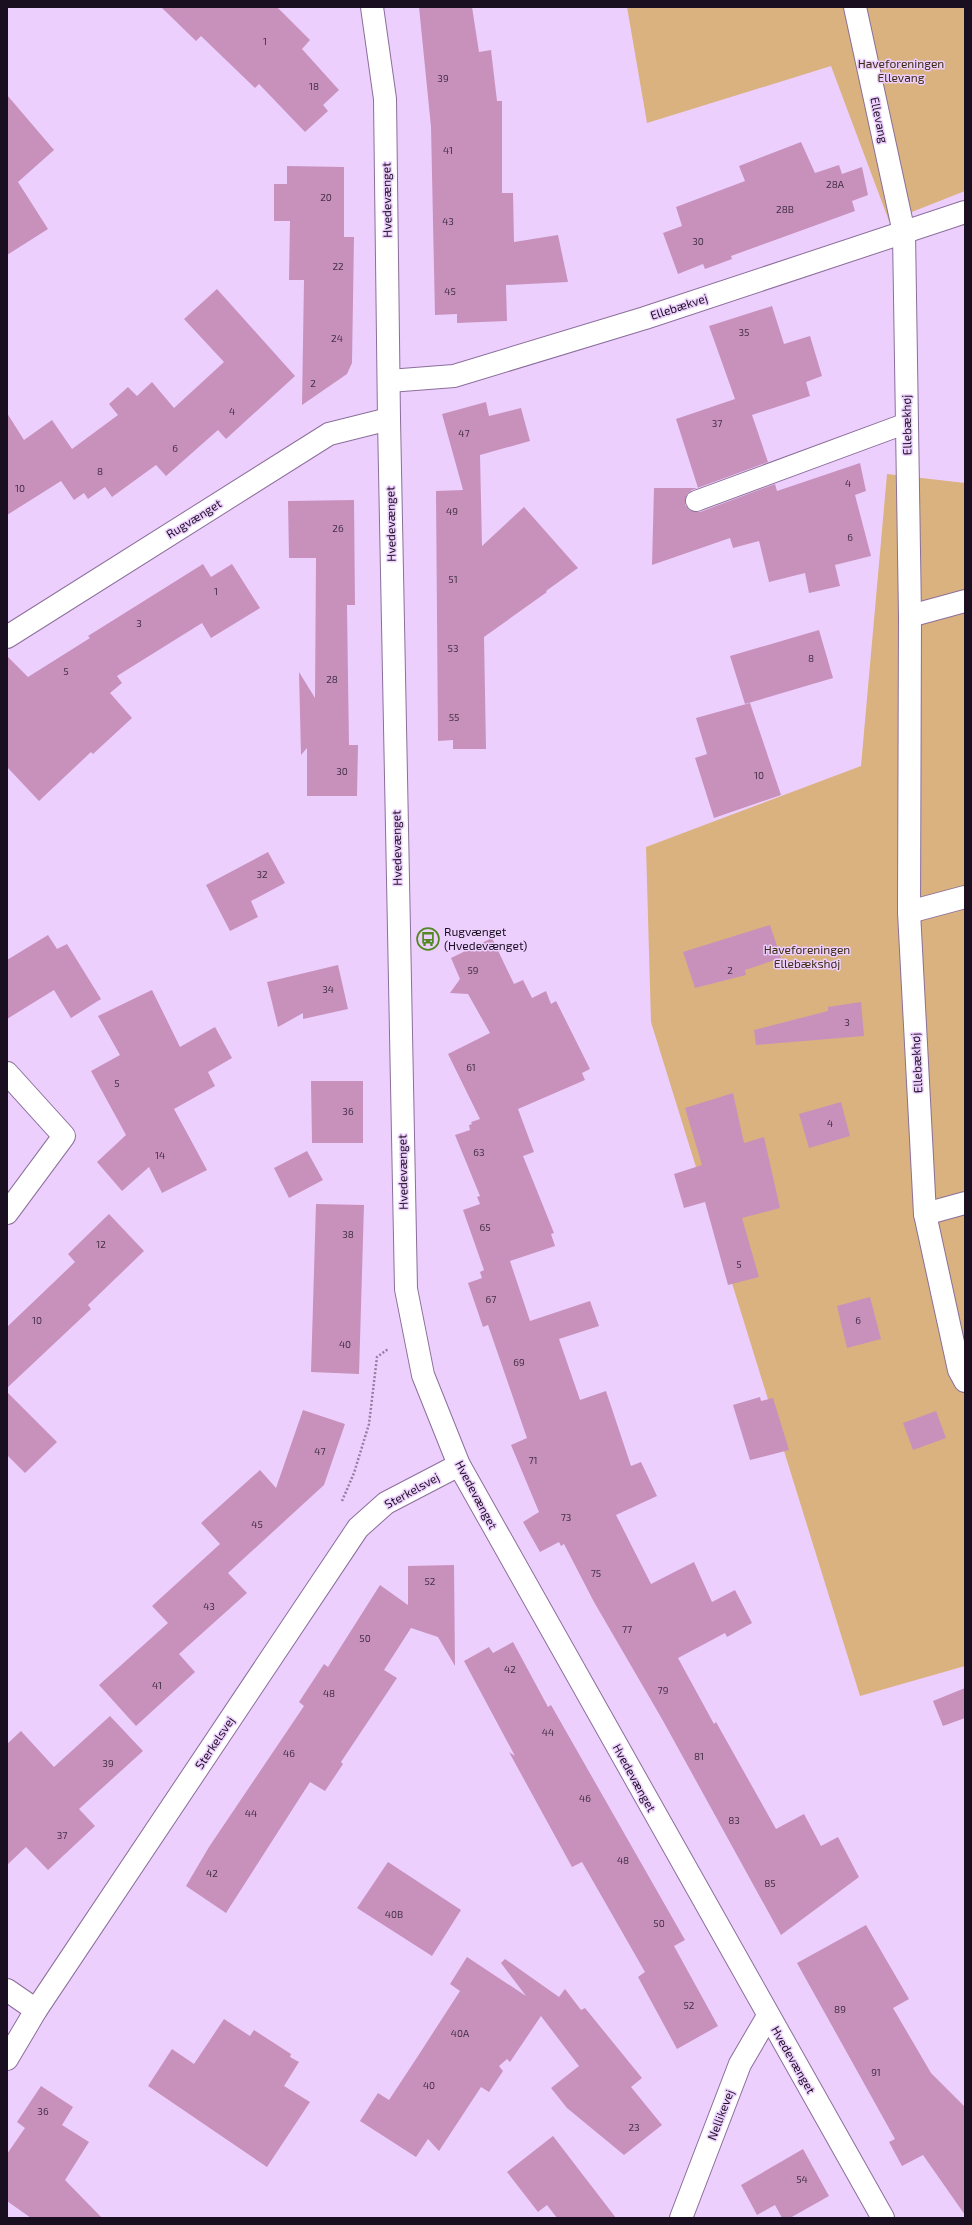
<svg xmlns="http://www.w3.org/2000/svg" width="972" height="2225" font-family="'Exo 2',sans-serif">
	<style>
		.green { fill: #d9b27f }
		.building { fill: #c791bc }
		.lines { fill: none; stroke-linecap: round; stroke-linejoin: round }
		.service-casing { stroke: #8b6f9a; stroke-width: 22 }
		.minor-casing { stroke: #8b6f9a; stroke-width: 24 }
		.tertiary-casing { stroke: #8b6f9a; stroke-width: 24 }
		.path { stroke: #947ea0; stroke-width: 2.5; stroke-dasharray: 2 2; stroke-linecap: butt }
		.service { stroke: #fff; stroke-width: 20 }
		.minor { stroke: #fff; stroke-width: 22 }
		.tertiary { stroke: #fff; stroke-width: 22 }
		.labels { text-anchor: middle; stroke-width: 3; stroke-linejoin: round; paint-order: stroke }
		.number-label { font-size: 10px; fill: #453047 }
		.park-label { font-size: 12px; fill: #3d2b12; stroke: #edcffe }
		.street-label { font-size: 12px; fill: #1a0f20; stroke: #edcffe }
		.poi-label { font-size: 12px; fill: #1a0f20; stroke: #edcffe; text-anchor: start }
	</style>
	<rect width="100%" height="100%" fill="#edcffe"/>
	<!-- green -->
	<g class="green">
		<path d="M627 7H965V191L889 221 831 66 647 123Z"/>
		<path d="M887 474 965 483V1666L860 1696 651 1022 646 847 861 766Z"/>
	</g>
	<!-- building -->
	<g class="building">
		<path d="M161 7H277L310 40 302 49 339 90 323 105 328 111 305 132 259 84 255 88 201 36 196 41Z"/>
		<path d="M419 7H472L479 52 491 50 497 101H502V193H513L514 242 558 235 568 282 506 285 507 321 457 323V314L435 315 431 127Z"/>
		<path d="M7 95 54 150 18 182 48 229 7 255Z"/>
		<path d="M801 142 815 173 839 165 842 174 862 167 868 195 852 201 855 211 731 256 732 259 705 269 703 264 678 274 663 233 682 226 676 207 745 181 739 166Z"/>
		<path d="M287 166 344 167V237H354L352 363 347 374 302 405 304 280H289L290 221H274V184H287Z"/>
		<path d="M217 289 295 376 226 439 218 430 166 476 156 465 112 497 105 487 88 499 84 493 74 500 61 481 7 515V413L24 440 52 420 72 449 118 415 109 404 128 387 137 396 152 382 174 408 224 362 184 319Z"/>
		<path d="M772 306 784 344 810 336 822 376 806 382 810 396 752 415 768 462 692 490 687 494 685 505 689 510 700 512 775 484 777 491 860 463 866 491 855 495 871 556 835 565 840 586 809 593 805 573 769 582 759 541 733 548 730 538 652 565 654 488H698L676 419 735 399 709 326Z"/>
		<path d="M486 402 489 416 521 408 530 441 480 455 482 546 524 507 578 568 546 591 547 592 484 637 486 749H453V740L438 741 436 491 463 490 442 414Z"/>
		<path d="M354 500 355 605H347L348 678 349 745H358L357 796H307V748L301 755 299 672 315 698 316 558H289L288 501Z"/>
		<path d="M203 564 211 577 232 564 260 608 211 638 202 623 117 676 122 683 110 693 132 718 93 754 91 752 39 801 7 767V656L28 677 90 638 88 636Z"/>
		<path d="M819 630 833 678 745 704 730 656Z"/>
		<path d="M750 703 781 795 714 818 695 758 707 754 696 718Z"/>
		<path d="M268 852 285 883 251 901 258 917 230 931 206 885Z"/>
		<path d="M770 925 781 958 745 970 746 975 695 988 683 952Z"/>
		<path d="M48 935 57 949 67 944 101 999 71 1018 54 990 7 1019V960Z"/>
		<path d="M492 938 514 984 523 980 532 998 546 991 551 1004 556 1001 590 1069 582 1073 585 1080 518 1109 534 1152 523 1156 554 1233 551 1234 555 1246 510 1261 530 1321 590 1301 599 1326 559 1339 580 1400 606 1391 631 1466 641 1462 657 1496 616 1515 651 1584 694 1562 712 1602 735 1590 752 1623 727 1637 725 1633 678 1658 714 1724 716 1722 776 1829 804 1814 821 1846 838 1837 859 1877 781 1935 662 1719 594 1602 564 1544 561 1546 559 1542 540 1552 523 1522 539 1512 511 1445 527 1438 488 1325 483 1327 468 1283 482 1278 480 1272 484 1270 463 1210 480 1204 477 1197 480 1196 455 1135 470 1130 469 1125 472 1124 471 1122 480 1119 448 1054 490 1033 468 994 450 993 460 979 451 958Z"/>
		<path d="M338 965 348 1009 303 1019V1013L278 1027 267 982Z"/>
		<path d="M152 990 180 1047 215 1027 232 1058 208 1072 215 1086 174 1109 207 1170 162 1193 149 1167 122 1191 97 1162 126 1135 91 1071 120 1055 98 1016Z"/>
		<path d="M861 1002 864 1036 756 1045 754 1030 828 1011V1007Z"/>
		<path d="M311 1081H363V1143H312Z"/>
		<path d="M733 1093 744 1143 764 1137 780 1208 742 1218 759 1277 728 1285 705 1202 684 1208 674 1174 702 1165 685 1108Z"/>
		<path d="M841 1102 850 1136 809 1148 799 1114Z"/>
		<path d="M307 1151 323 1180 289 1198 274 1168Z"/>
		<path d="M316 1204 364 1205 359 1374 311 1372Z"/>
		<path d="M109 1214 144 1251 88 1305 91 1309 7 1388V1327L75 1262 68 1254Z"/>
		<path d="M870 1297 881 1339 847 1348 837 1306Z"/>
		<path d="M7 1392 57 1442 25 1473 7 1455Z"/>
		<path d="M760 1397 761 1401 773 1398 789 1450 750 1460 733 1405Z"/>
		<path d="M303 1410 345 1424 324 1485 228 1573 247 1593 179 1654 195 1672 136 1726 99 1685 168 1623 152 1606 220 1544 201 1523 260 1470 276 1488Z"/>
		<path d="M936 1411 946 1438 913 1450 903 1423Z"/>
		<path d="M454 1565 455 1666 438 1637 411 1628 384 1670 397 1678 341 1762 343 1764 325 1791 310 1782 226 1913 186 1886 209 1847 304 1706 299 1702 324 1664 328 1667 380 1585 408 1605V1566Z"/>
		<path d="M513 1642 548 1707 551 1705 685 1940 674 1946 718 2026 677 2049 638 1977 645 1972 582 1862 572 1867 509 1752 515 1756 464 1661 489 1647 493 1653Z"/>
		<path d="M965 1688V1718L943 1726 933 1701Z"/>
		<path d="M110 1716 143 1751 79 1809 95 1826 48 1870 26 1847 7 1865V1744L21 1731 54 1767Z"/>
		<path d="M388 1862 461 1910 432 1956 357 1908Z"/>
		<path d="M866 1925 909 1999 893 2008 931 2073 965 2107V2215L923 2155 902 2166 889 2142 895 2139 797 1963Z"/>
		<path d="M467 1957 526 1996 501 1963 505 1959 559 1997 565 1989 581 2010 585 2008 642 2078 631 2087 662 2125 624 2155 567 2108 551 2088 579 2066 541 2016 510 2062 507 2059 499 2066 503 2071 489 2092 481 2087 439 2151 428 2139 416 2157 360 2121 378 2093 389 2100 416 2059 460 1991 450 1984Z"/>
		<path d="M224 2019 250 2036 254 2030 291 2054 290 2057 299 2062 284 2086 310 2102 267 2167 148 2086 172 2049 194 2064Z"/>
		<path d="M41 2086 73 2107 62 2125 89 2142 65 2180 102 2218H31L7 2201V2154L25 2128 17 2122Z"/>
		<path d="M553 2136 616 2218H557L547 2205 538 2212 507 2172Z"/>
		<path d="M803 2149 829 2196 790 2218H782L775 2205 757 2215 741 2185Z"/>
	</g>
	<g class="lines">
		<!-- service casing -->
		<g class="service-casing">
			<path id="service" d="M696 501 907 423"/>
		</g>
		<!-- minor casing -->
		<g class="minor-casing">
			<g id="minor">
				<path d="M855 7 904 233 910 616 909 912 925 1214 959 1370 965 1381"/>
				<path d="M389 381 454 376 645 318 965 212"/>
				<path d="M910 616 965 601"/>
				<path d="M909 912 965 897"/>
				<path d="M7 1073 64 1136 7 1213"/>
				<path d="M925 1214 965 1203"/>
				<path d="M7 1990 36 2010"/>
				<path d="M7 2059 36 2010 358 1528 386 1503 459 1465"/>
				<path d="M681 2218 740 2064 768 2016"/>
			</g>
		</g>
		<!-- tertiary casing -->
		<g class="tertiary-casing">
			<g id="tertiary">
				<path d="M372 7 385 99 389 419 406 1289 423 1375 459 1465 883 2218"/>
				<path d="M7 637 329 434 389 419"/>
			</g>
		</g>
		<!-- path -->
		<path class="path" d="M342 1501 354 1473 369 1424 377 1357 388 1349"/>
		<!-- service -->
		<use href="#service" class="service"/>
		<!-- minor -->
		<use href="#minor" class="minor"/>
		<!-- tertiary -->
		<use href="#tertiary" class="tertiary"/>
	</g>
	<!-- icons -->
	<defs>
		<g id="bus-ring" transform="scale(1.15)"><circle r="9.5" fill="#edcffe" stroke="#528821" stroke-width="1.5"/><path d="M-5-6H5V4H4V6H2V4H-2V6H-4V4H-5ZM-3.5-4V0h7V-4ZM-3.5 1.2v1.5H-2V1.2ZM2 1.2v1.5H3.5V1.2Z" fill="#528821"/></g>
	</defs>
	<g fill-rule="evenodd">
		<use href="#bus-ring" x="428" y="939"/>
	</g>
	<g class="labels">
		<!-- number labels -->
		<g class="number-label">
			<text x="265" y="45">1</text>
			<text x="443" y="82">39</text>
			<text x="314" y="90">18</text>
			<text x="448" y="154">41</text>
			<text x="835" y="188">28A</text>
			<text x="326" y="201">20</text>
			<text x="785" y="213">28B</text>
			<text x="448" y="225">43</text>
			<text x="698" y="245">30</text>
			<text x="338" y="270">22</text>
			<text x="450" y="295">45</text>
			<text x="744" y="336">35</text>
			<text x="337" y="342">24</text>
			<text x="313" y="387">2</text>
			<text x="232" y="415">4</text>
			<text x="717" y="427">37</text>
			<text x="464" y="437">47</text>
			<text x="175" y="452">6</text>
			<text x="100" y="475">8</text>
			<text x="848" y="487">4</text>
			<text x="20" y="492">10</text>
			<text x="452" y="515">49</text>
			<text x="338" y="532">26</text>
			<text x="850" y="541">6</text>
			<text x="453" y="583">51</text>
			<text x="216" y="595">1</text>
			<text x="139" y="627">3</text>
			<text x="453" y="652">53</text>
			<text x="811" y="662">8</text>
			<text x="66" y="675">5</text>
			<text x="332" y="683">28</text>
			<text x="454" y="721">55</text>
			<text x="342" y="775">30</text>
			<text x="759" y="779">10</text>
			<text x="262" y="878">32</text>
			<text x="473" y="974">59</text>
			<text x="730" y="974">2</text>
			<text x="328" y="993">34</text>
			<text x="847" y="1026">3</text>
			<text x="471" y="1071">61</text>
			<text x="117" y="1087">5</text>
			<text x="348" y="1115">36</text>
			<text x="830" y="1127">4</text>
			<text x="479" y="1156">63</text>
			<text x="160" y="1159">14</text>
			<text x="485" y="1231">65</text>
			<text x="348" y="1238">38</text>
			<text x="101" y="1248">12</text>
			<text x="739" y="1268">5</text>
			<text x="491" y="1303">67</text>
			<text x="37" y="1324">10</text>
			<text x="858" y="1324">6</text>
			<text x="345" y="1348">40</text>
			<text x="519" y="1366">69</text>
			<text x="320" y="1455">47</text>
			<text x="533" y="1464">71</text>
			<text x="566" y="1521">73</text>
			<text x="257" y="1528">45</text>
			<text x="596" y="1577">75</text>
			<text x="430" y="1585">52</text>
			<text x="209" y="1610">43</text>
			<text x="627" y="1633">77</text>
			<text x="365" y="1642">50</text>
			<text x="510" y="1673">42</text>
			<text x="157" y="1689">41</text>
			<text x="663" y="1694">79</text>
			<text x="329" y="1697">48</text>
			<text x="548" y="1736">44</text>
			<text x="289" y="1757">46</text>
			<text x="699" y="1760">81</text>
			<text x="108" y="1767">39</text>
			<text x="585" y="1802">46</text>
			<text x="251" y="1817">44</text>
			<text x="734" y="1824">83</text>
			<text x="62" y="1839">37</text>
			<text x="623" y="1864">48</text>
			<text x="212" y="1877">42</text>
			<text x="770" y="1887">85</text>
			<text x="394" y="1918">40B</text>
			<text x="659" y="1927">50</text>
			<text x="689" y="2009">52</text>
			<text x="840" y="2013">89</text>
			<text x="460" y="2037">40A</text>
			<text x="876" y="2076">91</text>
			<text x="429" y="2089">40</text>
			<text x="43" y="2115">36</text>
			<text x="634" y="2131">23</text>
			<text x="802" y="2183">54</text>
		</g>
		<!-- park labels -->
		<g class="park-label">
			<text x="901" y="68">Haveforeningen<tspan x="901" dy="14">Ellevang</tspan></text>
			<text x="807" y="954">Haveforeningen<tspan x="807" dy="14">Ellebækshøj</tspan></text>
		</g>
		<!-- street labels -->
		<g class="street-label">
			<text transform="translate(879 120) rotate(78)" y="4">Ellevang</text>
			<text transform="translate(387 200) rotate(-91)" y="4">Hvedevænget</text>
			<text transform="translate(679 307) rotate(-18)" y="4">Ellebækvej</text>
			<text transform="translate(907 425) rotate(-91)" y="4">Ellebækhøj</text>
			<text transform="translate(194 519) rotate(-32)" y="4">Rugvænget</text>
			<text transform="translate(391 524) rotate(-91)" y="4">Hvedevænget</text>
			<text transform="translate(397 848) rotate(-91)" y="4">Hvedevænget</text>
			<text transform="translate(917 1063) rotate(-93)" y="4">Ellebækhøj</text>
			<text transform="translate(403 1172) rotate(-91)" y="4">Hvedevænget</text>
			<text transform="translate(412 1491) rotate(-29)" y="4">Sterkelsvej</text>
			<text transform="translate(476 1495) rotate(62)" y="4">Hvedevænget</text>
			<text transform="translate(215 1743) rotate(-56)" y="4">Sterkelsvej</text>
			<text transform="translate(634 1778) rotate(61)" y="4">Hvedevænget</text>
			<text transform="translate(793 2060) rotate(60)" y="4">Hvedevænget</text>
			<text transform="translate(721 2115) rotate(-69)" y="4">Nellikevej</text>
		</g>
		<!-- poi labels -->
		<g class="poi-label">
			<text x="444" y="936">Rugvænget<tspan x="444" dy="14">(Hvedevænget)</tspan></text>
		</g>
	</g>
	<!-- border -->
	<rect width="972" height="2225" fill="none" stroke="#1a0f20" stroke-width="16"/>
</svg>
